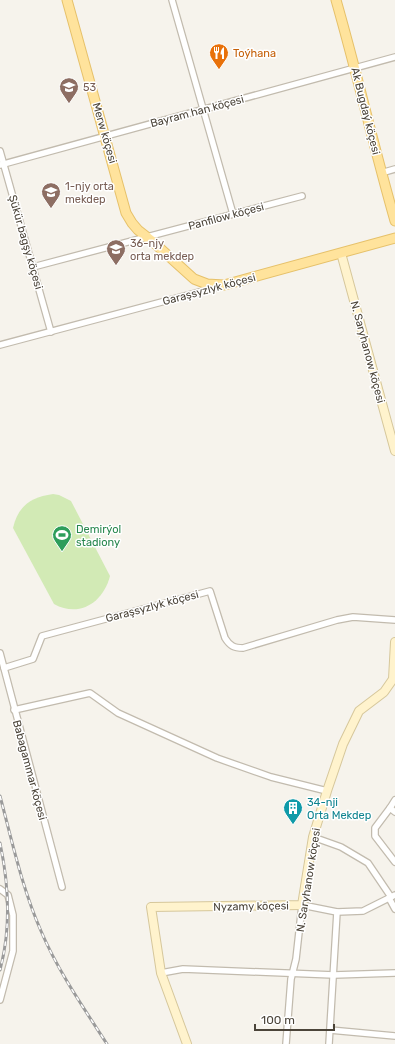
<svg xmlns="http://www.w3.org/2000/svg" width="395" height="1044" font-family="Rubik,sans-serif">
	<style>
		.green { fill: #d2eab5 }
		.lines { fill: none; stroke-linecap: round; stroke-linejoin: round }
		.street-casing { stroke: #c2bbae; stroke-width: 8 }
		.secondary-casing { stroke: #d6c79b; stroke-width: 10 }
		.primary-casing { stroke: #e6c16a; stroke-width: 11 }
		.street { stroke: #fff; stroke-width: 5.5 }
		.secondary { stroke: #fff3cd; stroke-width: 8 }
		.primary { stroke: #ffe39c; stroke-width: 9 }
		.rail-casing { stroke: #9a9a9a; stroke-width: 3 }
		.rail { stroke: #fff; stroke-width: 1.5; stroke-dasharray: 4.5; stroke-linecap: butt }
		.labels { text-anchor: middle; stroke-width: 3; stroke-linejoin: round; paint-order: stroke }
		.food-label { font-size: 11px; fill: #c56008; stroke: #fff; text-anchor: start }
		.education-label { font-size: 11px; fill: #785e54; stroke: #fff; text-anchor: start }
		.street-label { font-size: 11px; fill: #4b4439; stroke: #fff }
		.leisure-label { font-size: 11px; fill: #27864d; stroke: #fff; text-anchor: start }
		.culture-label { font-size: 11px; fill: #0d838f; stroke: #fff; text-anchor: start }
	</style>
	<rect width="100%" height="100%" fill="#f6f3ec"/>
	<!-- green -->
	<path class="green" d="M53 494 59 495 71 501 110 576C103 603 79 618 54 604L13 528C18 506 31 497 53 494Z"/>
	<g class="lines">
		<!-- street casing -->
		<g class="street-casing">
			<g id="street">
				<path d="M172 0 233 214"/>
				<path d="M0 151 51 332"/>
				<path d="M0 165 395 57"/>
				<path d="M381 173 395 169"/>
				<path d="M33 267 302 196"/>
				<path d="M0 345 218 287"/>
				<path d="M0 653 62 887"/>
				<path d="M4 668 33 659 42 636 210 591 225 638C230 646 234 648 243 648L337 620 353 617 395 620"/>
				<path d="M14 710 90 693 118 713 217 758 271 777 327 791"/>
				<path d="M395 800 390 808 395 812"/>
				<path d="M390 808 375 828V836L395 862"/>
				<path d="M313 837 341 847 368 863 391 897"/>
				<path d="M0 889 8 895 13 915V951L0 1000"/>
				<path d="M389 898 395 909"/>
				<path d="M161 973 183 969 334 975 395 973"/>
				<path d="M330 1030 395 1036"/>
				<path d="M286 1044 291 979 296 959 302 905 337 912 363 911 395 895"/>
				<path d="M329 1044 337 912"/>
			</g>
		</g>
		<!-- secondary casing -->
		<g class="secondary-casing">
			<g id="secondary">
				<path d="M341 253 395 451"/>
				<path d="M187 1044 161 973 151 907 302 905 313 837 327 791 343 744 359 711 384 692 393 679 395 642"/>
			</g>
		</g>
		<!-- primary casing -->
		<g class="primary-casing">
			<g id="primary">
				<path d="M67 0 126 213 132 223 138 230 152 241 194 279 207 284 224 285 395 238"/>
				<path d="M336 0C357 73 374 148 395 221"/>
			</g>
		</g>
		<!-- street -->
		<use href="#street" class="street"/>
		<!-- secondary -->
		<use href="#secondary" class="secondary"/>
		<!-- primary -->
		<use href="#primary" class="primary"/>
		<!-- rail casing -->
		<g class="rail-casing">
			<g id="rail">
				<path d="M0 796C12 841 22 888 41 931 58 971 83 1007 107 1044"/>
				<path d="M0 843C9 885 11 929 0 970"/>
			</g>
		</g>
		<!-- rail -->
		<use href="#rail" class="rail"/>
	</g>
	<!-- icons -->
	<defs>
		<g id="restaurant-pin" transform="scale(1)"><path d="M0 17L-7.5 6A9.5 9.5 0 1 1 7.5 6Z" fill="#e8710a" stroke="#fff"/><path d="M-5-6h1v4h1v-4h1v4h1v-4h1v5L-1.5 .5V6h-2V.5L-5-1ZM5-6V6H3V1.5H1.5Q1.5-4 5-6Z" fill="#fff"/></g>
		<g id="school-pin" transform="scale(1)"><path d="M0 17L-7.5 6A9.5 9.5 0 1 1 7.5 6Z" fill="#8d6e63" stroke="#fff"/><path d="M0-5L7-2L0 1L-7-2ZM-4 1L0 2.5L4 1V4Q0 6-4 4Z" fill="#fff"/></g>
		<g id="stadium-pin" transform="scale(1)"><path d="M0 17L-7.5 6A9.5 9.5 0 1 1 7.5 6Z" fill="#2e9e5b" stroke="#fff"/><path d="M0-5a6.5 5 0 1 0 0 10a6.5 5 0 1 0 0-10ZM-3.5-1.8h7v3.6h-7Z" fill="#fff"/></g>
		<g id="building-pin" transform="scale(1)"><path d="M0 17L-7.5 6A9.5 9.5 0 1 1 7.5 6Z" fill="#0f9aa8" stroke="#fff"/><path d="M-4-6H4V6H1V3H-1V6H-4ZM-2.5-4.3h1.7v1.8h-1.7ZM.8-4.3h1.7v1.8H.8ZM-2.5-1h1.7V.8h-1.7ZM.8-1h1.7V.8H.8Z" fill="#fff"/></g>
	</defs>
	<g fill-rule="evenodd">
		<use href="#restaurant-pin" x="219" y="53"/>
		<use href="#school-pin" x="69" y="87"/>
		<use href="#school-pin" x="51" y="192"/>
		<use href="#school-pin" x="116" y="249"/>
		<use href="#stadium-pin" x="62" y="535"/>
		<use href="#building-pin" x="293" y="808"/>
	</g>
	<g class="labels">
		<!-- food labels -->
		<g class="food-label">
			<text x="233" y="57">Toýhana</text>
		</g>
		<!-- education labels -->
		<g class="education-label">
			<text x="83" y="91">53</text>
			<text x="65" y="190">1-njy orta<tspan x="65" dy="13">mekdep</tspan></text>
			<text x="130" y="247">36-njy<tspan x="130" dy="13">orta mekdep</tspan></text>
		</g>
		<!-- street labels -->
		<g class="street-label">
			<text transform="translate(197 111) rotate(-15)" y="4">Bayram han köçesi</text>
			<text transform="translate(366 111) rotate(76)" y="4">Ak Bugdaý köçesi</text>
			<text transform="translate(105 133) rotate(74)" y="4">Merw köçesi</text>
			<text transform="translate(226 216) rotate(-15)" y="4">Panfilow köçesi</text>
			<text transform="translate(26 242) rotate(74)" y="4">Şükür bagşy köçesi</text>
			<text transform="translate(209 289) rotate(-15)" y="4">Garaşsyzlyk köçesi</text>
			<text transform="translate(368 352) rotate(75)" y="4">N. Saryhanow köçesi</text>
			<text transform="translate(152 606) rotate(-15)" y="4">Garaşsyzlyk köçesi</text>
			<text transform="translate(30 770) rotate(75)" y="4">Babagammar köçesi</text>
			<text transform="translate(308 880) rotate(-81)" y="4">N. Saryhanow köçesi</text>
			<text transform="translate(251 906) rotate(-1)" y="4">Nyzamy köçesi</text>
		</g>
		<!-- leisure labels -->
		<g class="leisure-label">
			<text x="76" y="533">Demirýol<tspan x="76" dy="13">stadiony</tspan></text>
		</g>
		<!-- culture labels -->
		<g class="culture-label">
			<text x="307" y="806">34-nji<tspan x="307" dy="13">Orta Mekdep</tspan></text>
		</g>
	</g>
	<!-- scale -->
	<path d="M255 1024v6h79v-6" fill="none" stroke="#4b4439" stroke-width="2"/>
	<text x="261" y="1024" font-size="12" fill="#4b4439" stroke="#ffffff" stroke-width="3" paint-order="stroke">100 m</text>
</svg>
